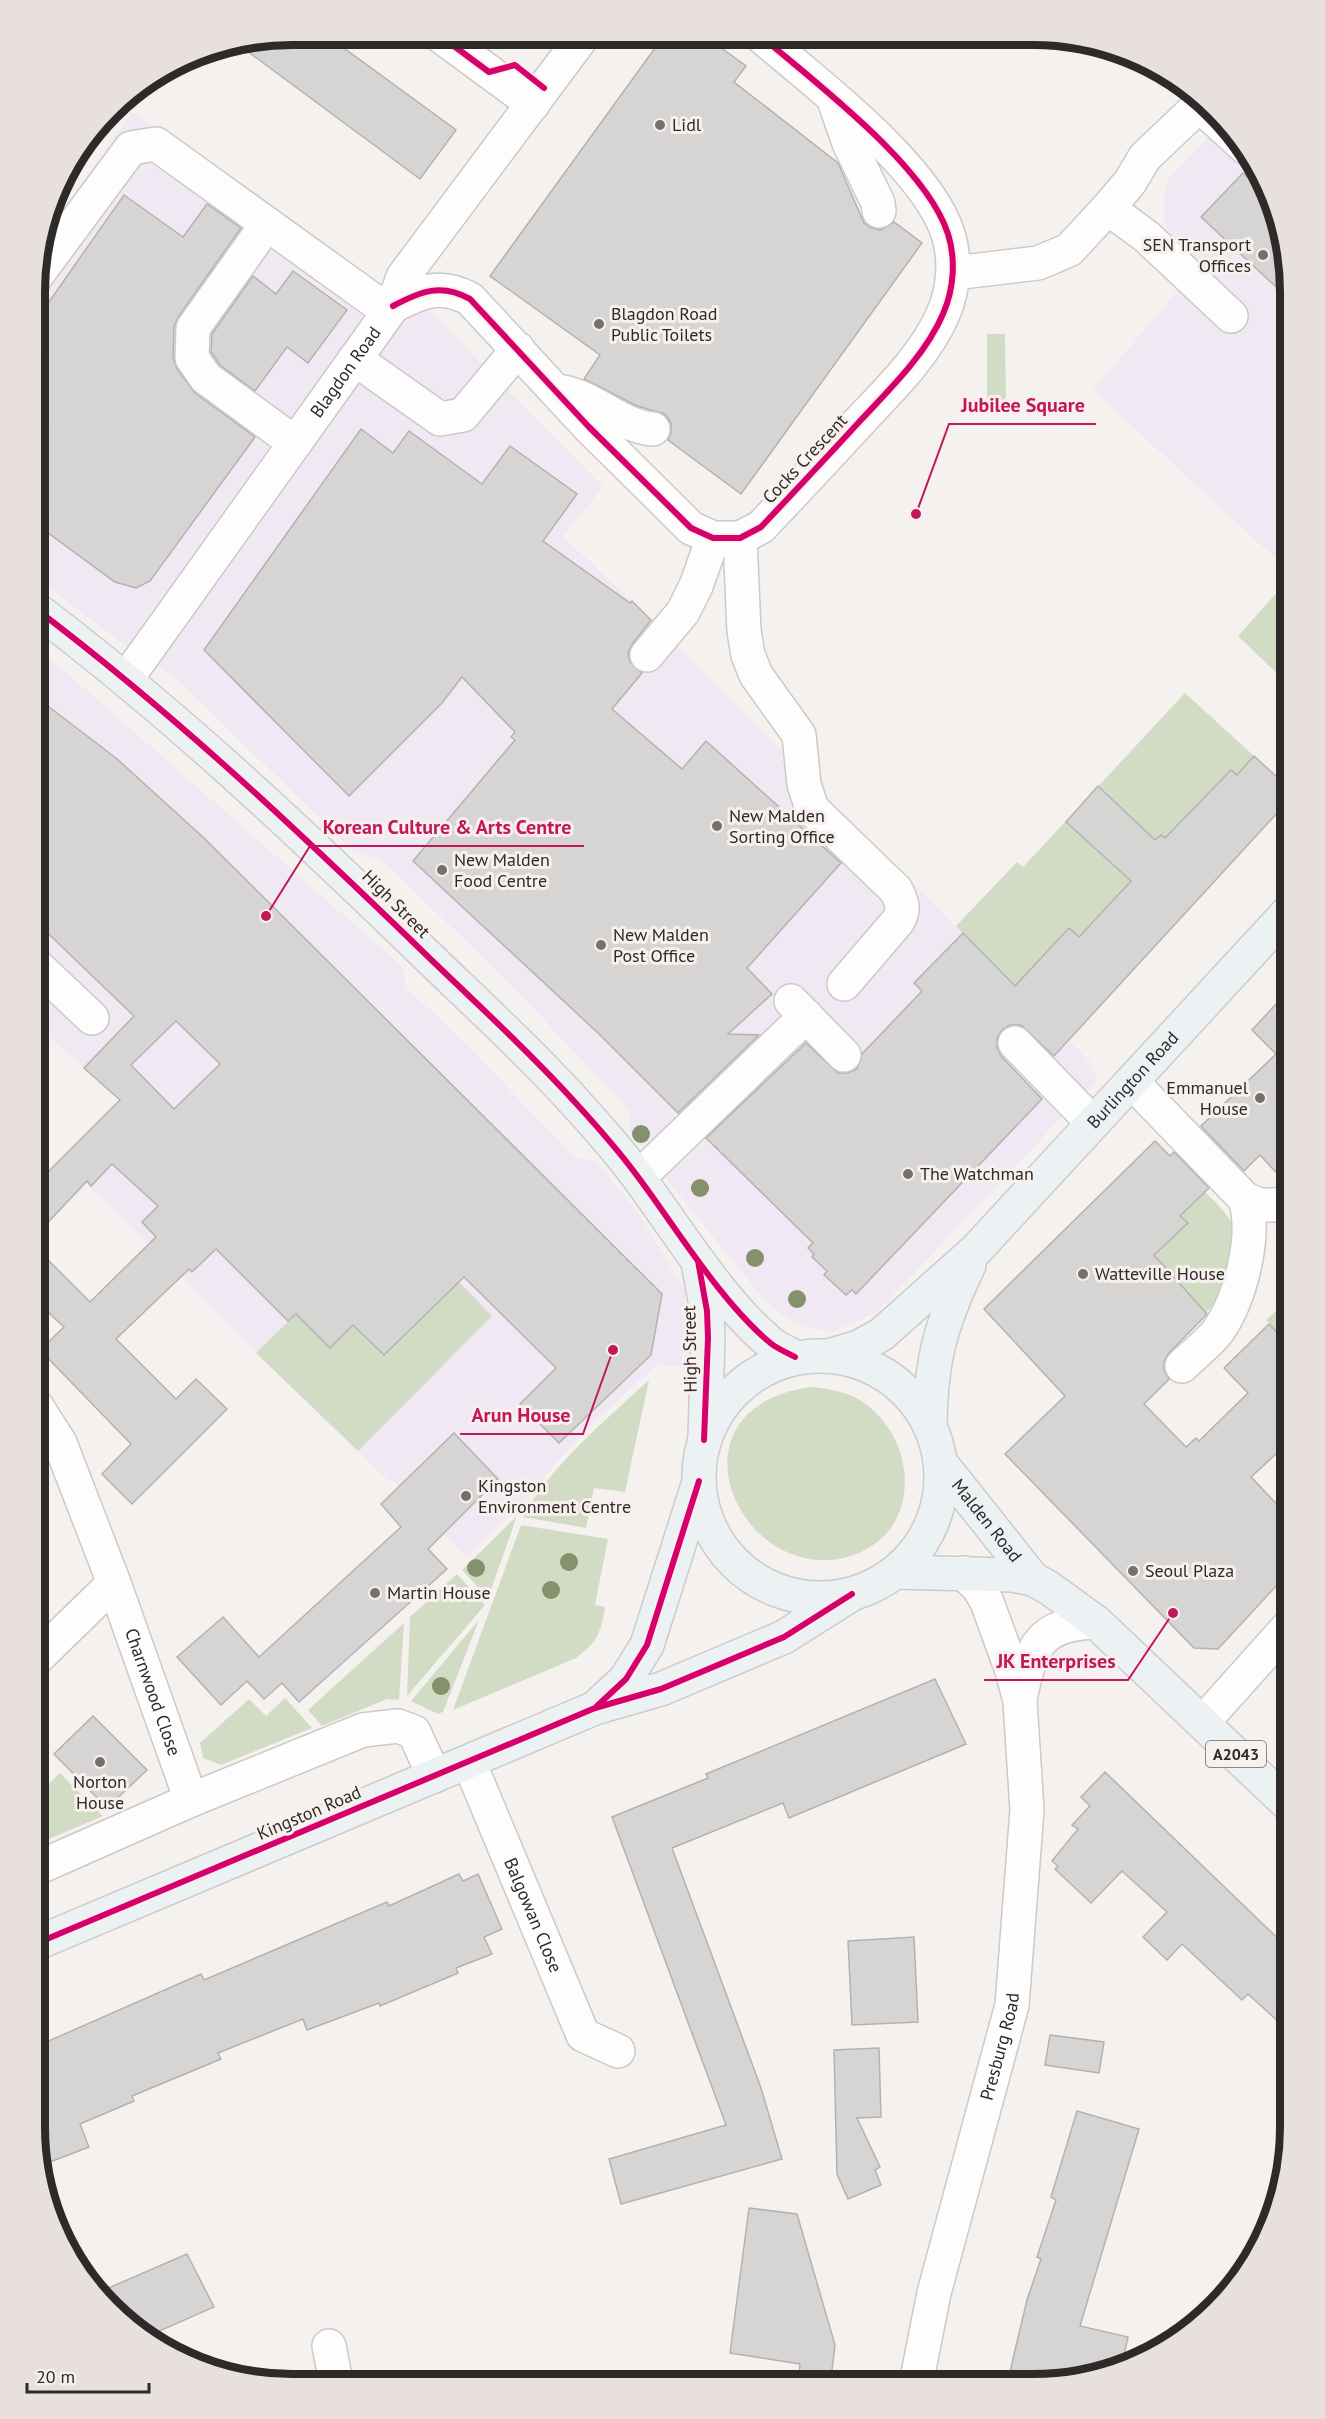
<svg xmlns="http://www.w3.org/2000/svg" width="1325" height="2419" font-family="'PT Sans',sans-serif">
	<style>
		.commercial { fill: #f0e9f4 }
		.green { fill: #d2dcc5 }
		.building { fill: #d7d5d3; stroke: #b4b2b0; stroke-width: 1.5; fill-rule: evenodd }
		.lines { fill: none; stroke-linecap: round; stroke-linejoin: round }
		.minor-casing { stroke: #ccc9c7; stroke-width: 36 }
		.major-casing { stroke: #cdcbca; stroke-width: 36 }
		.minor { stroke: #fefdfd; stroke-width: 33 }
		.major { stroke: #ecf2f3; stroke-width: 33 }
		.cycleway-casing { stroke: #f7f0ed; stroke-width: 10 }
		.cycleway { stroke: #d6006c; stroke-width: 6 }
		.tree { fill: #84916c }
		.poi-dot { fill: #73706e; stroke: #f7f0ed; stroke-width: 2 }
		.labels { text-anchor: middle; stroke-width: 6; stroke-linejoin: round; paint-order: stroke }
		.shield { fill: #f7f0ed; stroke: #6a6564; stroke-width: 1.5 }
		.shield-label { font-size: 16px; font-weight: bold; fill: #2d2a29 }
		.poi-label { font-size: 18px; fill: #2d2a29; stroke: #f7f0ed; text-anchor: start }
		.street-label { font-size: 18px; fill: #2d2a29; stroke: #f7f0ed }
		.rim { fill: none; stroke: #2d2a29; stroke-width: 8 }
		.leader { fill: none; stroke: #c2185b; stroke-width: 2 }
		.callout-dot { fill: #c2185b; stroke: #f7f0ed; stroke-width: 2 }
		.callout-label { font-size: 20px; text-anchor: middle; font-weight: bold; fill: #c2185b; stroke: #f7f0ed; stroke-width: 6; stroke-linejoin: round; paint-order: stroke }
	</style>
	<rect width="100%" height="100%" fill="#f5f1ef"/>
	<!-- commercial -->
	<g class="commercial">
		<path d="M132 112 369 276 431 312 603 487 563 536 669 637 1090 1062 1098 1079 877 1312 833 1332 804 1326 783 1316 762 1297 630 1134 629 1110 514 988 381 859 355 853 179 681 121 642 36 578 37 259 42 240Z"/>
		<path d="M1208 137 1268 192 1277 209 1290 292V327L1275 344 1290 358 1289 571 1093 390 1183 285 1164 219 1163 200 1167 181Z"/>
		<path d="M36 646 403 967 406 987 468 1046 575 1158 597 1161 638 1213 684 1289 688 1313 681 1367 657 1364 588 1428 508 1517 467 1557 393 1481 391 1483 256 1353 61 1158 120 1100 36 1025Z"/>
	</g>
	<!-- green -->
	<g class="green">
		<path d="M987 334H1005L1006 405H987Z"/>
		<path d="M1290 578V686L1238 636Z"/>
		<path d="M1185 693 1254 756 1237 775 1231 770 1166 839 1160 835 1139 858 1116 867 1131 881 1094 921 1042 1014 956 926 1017 862 1023 867Z"/>
		<path d="M1205 1192C1216 1203 1229 1214 1234 1229 1239 1247 1219 1301 1206 1313L1134 1261Z"/>
		<path d="M459 1282 492 1316 358 1451 256 1353 296 1314 330 1348 353 1325 384 1355Z"/>
		<path d="M1290 1297V1346L1266 1320Z"/>
		<path d="M649 1380 625 1492 594 1488 586 1528 523 1517C553 1463 604 1422 649 1380Z"/>
		<path d="M811 1387C831 1389 850 1392 867 1405 920 1446 921 1537 847 1557 739 1586 660 1408 811 1387Z"/>
		<path d="M517 1516 488 1598 462 1570Z"/>
		<path d="M521 1525 608 1539 595 1605 605 1607C601 1633 597 1642 576 1658L453 1710Z"/>
		<path d="M457 1574 485 1605 407 1696 410 1617Z"/>
		<path d="M479 1620 443 1712 438 1714 411 1701Z"/>
		<path d="M404 1623 399 1700 387 1699 322 1726 308 1710Z"/>
		<path d="M285 1698 312 1728 221 1765 203 1758 200 1743 249 1699 266 1716Z"/>
		<path d="M60 1773 103 1816 35 1845V1797Z"/>
	</g>
	<!-- building -->
	<g class="building">
		<path d="M292 34 326 35 456 130 420 179 239 45Z"/>
		<path d="M663 37H706L746 66 734 82 838 163 864 223 871 228 881 230 894 222 922 243 741 494 668 440 671 433V423L665 414 637 406 584 379 600 355 490 276Z"/>
		<path d="M1243 173 1272 199 1277 209 1290 300 1201 217Z"/>
		<path d="M124 195 183 237 207 204 241 228 178 317 174 327 173 357 177 369 195 393 255 437 150 581 136 588 115 582 36 524 37 319Z"/>
		<path d="M293 271 347 310 308 363 287 347 255 391 220 365 211 352 212 334 253 276 276 294Z"/>
		<path d="M361 429 393 453 409 431 482 484 510 446 577 494 543 541 630 603 632 601 651 620 633 643 628 652 630 662 642 673 612 709 682 769 706 741 841 863 747 968 772 994 728 1034 759 1035 678 1113 598 1033 413 861 515 740 511 737 515 732 462 677 442 703 349 796 204 650Z"/>
		<path d="M36 697 116 758 205 839 662 1294 651 1355 559 1443 520 1404 556 1368 464 1277 384 1355 353 1325 330 1348 296 1314 288 1321 216 1249 192 1272 189 1269 116 1339 176 1399 196 1379 227 1409 132 1504 102 1474 131 1444 40 1350 64 1327 35 1300 36 1248 90 1302 156 1237 142 1222 158 1206 112 1164 91 1186 87 1181 36 1235V1184L120 1100 84 1068 134 1016 36 922ZM176 1021 220 1064 174 1109 131 1065Z"/>
		<path d="M1254 756 1290 789V799L1054 1056 1021 1025H1010L1002 1030 997 1038V1048L1001 1056 1042 1099 856 1294 852 1290 846 1295 824 1275 827 1271 812 1257 814 1254 808 1248 813 1243 706 1138 806 1043 838 1073H848L857 1069 862 1054 922 991 914 983 963 933 1015 986 1069 928 1079 937 1131 881 1066 822 1098 786 1155 840 1161 835 1165 838 1231 770 1237 775Z"/>
		<path d="M1290 989V1179L1283 1180 1260 1155 1244 1171 1201 1126 1276 1054 1252 1030Z"/>
		<path d="M1155 1141 1170 1156 1174 1152 1209 1188 1180 1216 1188 1223 1154 1255 1207 1314 1169 1353 1164 1361V1370L1169 1379 1144 1404 1186 1447 1196 1438 1199 1441 1248 1393 1224 1368 1269 1324 1290 1346V1399L1277 1411 1290 1425V1441L1251 1477 1290 1518V1571L1218 1649 1194 1648 1005 1454 1065 1396 984 1309Z"/>
		<path d="M454 1433 498 1479 428 1549 447 1569 299 1702 282 1683 264 1699 247 1681 221 1705 177 1657 223 1617 259 1657 401 1527 381 1504Z"/>
		<path d="M935 1679 966 1744 789 1818 783 1803 672 1848 761 2088 782 2159 621 2204 609 2159 726 2125 612 1817 708 1778 706 1774Z"/>
		<path d="M93 1716 147 1770 107 1808 54 1754Z"/>
		<path d="M1105 1772 1290 1950V2032L1248 1994 1242 2000 1182 1944 1167 1960 1143 1937 1167 1912 1122 1871 1091 1903 1055 1869 1058 1866 1052 1861 1078 1829 1072 1825 1090 1806 1081 1797Z"/>
		<path d="M459 1874 463 1881 478 1874 502 1929 484 1937 492 1954 456 1968 458 1973 380 2006 379 2003 307 2030 303 2019 218 2053 221 2059 132 2096 134 2101 80 2124 89 2147 45 2164 37 2144 34 2127 35 2047 201 1974 204 1980 387 1902 389 1906Z"/>
		<path d="M914 1937 918 2022 852 2025 848 1941Z"/>
		<path d="M1050 2035 1104 2042 1099 2073 1045 2065Z"/>
		<path d="M879 2048 881 2117 857 2118 880 2167 875 2170 881 2185 848 2199 837 2174 834 2050Z"/>
		<path d="M1077 2111 1139 2129 1080 2326 1128 2337 1121 2368 1033 2385 1007 2384 1027 2300 1041 2259 1037 2257 1056 2200 1051 2197Z"/>
		<path d="M749 2208 797 2214 835 2345 831 2378 799 2375 800 2364 730 2353Z"/>
		<path d="M187 2254 214 2307 146 2337 135 2331 97 2293Z"/>
	</g>
	<g class="lines">
		<!-- minor casing -->
		<g class="minor-casing">
			<g id="minor">
				<path d="M439 35 533 104"/>
				<path d="M834 100 849 143 878 203 879 211"/>
				<path d="M1199 105 1246 148"/>
				<path d="M1108 208 1147 237 1231 316"/>
				<path d="M267 224 193 328 192 358 206 378 295 443"/>
				<path d="M954 273 1038 263 1069 250 1108 208 1130 182 1145 157 1205 100"/>
				<path d="M37 275 131 148 156 144 388 311"/>
				<path d="M393 306C421 291 441 283 470 299L589 427 691 528 713 538H740L761 527C794 492 827 457 860 421 890 389 926 354 943 314 954 289 956 259 948 234 927 167 816 83 762 37"/>
				<path d="M355 359 440 419 463 415 518 349"/>
				<path d="M564 392C596 399 620 426 653 429"/>
				<path d="M740 538 744 631 748 655 756 675 799 735 804 784 812 809 896 890C902 902 905 909 898 921L844 984"/>
				<path d="M647 655 683 612 696 586 713 538"/>
				<path id="s1" d="M127 678 393 306 403 277 583 36"/>
				<path d="M36 965 92 1018"/>
				<path d="M791 1001 844 1055"/>
				<path d="M1015 1043 1092 1122"/>
				<path d="M1132 1082 1245 1199C1257 1236 1240 1300 1218 1331 1208 1344 1193 1355 1182 1366"/>
				<path d="M694 1124 806 1016"/>
				<path d="M639 1177 692 1126"/>
				<path d="M1245 1199 1259 1205H1282L1290 1197"/>
				<path id="s2" d="M35 1404 60 1443 114 1583 191 1800"/>
				<path d="M35 1660 114 1583"/>
				<path d="M1020 1699C1031 1647 1038 1624 1096 1622"/>
				<path d="M1203 1722 1290 1625"/>
				<path id="s3" d="M469 1762 583 2035 618 2051"/>
				<path d="M35 1869 191 1800 363 1730 398 1726 414 1732 434 1776"/>
				<path d="M329 2346 336 2382"/>
				<path id="s4" d="M916 2384 934 2293 1012 2005 1027 1810 1020 1701 1012 1671 987 1602 979 1588 964 1573"/>
			</g>
		</g>
		<!-- major casing -->
		<g class="major-casing">
			<g id="major">
				<path d="M36 609C172 712 292 825 415 944 467 995 522 1044 572 1099 596 1125 620 1152 641 1181 678 1231 721 1301 768 1341 775 1348 786 1352 795 1357"/>
				<path d="M698 1263 707 1311 708 1338 705 1435"/>
				<path id="s5" d="M828 1356 859 1347 882 1334 976 1250 1290 910"/>
				<circle cx="820" cy="1477" r="121"/>
				<path d="M930 1424C931 1358 941 1324 969 1265"/>
				<path id="s6" d="M940 1462 1033 1579"/>
				<path d="M896 1572 1012 1575 1033 1579 1049 1588 1096 1622 1290 1806"/>
				<path d="M599 1704 626 1679 647 1645 698 1485"/>
				<path d="M35 1944 595 1708 661 1689 784 1637 852 1594"/>
			</g>
		</g>
		<!-- minor -->
		<use href="#minor" class="minor"/>
		<!-- major -->
		<use href="#major" class="major"/>
		<!-- cycleway casing -->
		<g class="cycleway-casing">
			<g id="cycleway">
				<path d="M439 35 489 72 515 65 544 88"/>
				<path d="M393 306C421 291 441 283 470 299L589 427 691 528 713 538H740L761 527C794 492 827 457 860 421 890 389 926 354 943 314 954 289 956 259 948 234 927 167 816 83 762 37"/>
				<path d="M36 609C172 712 292 825 415 944 467 995 522 1044 572 1099 596 1125 620 1152 641 1181 678 1231 721 1301 768 1341 775 1348 786 1352 795 1357"/>
				<path d="M698 1261 707 1311 708 1338 704 1440"/>
				<path d="M597 1706 626 1679 647 1645 699 1481"/>
				<path d="M35 1944 595 1708 661 1689 784 1637 852 1594"/>
			</g>
		</g>
		<!-- cycleway -->
		<use href="#cycleway" class="cycleway"/>
	</g>
	<!-- trees -->
	<g class="tree">
		<circle cx="641" cy="1134" r="9"/>
		<circle cx="700" cy="1188" r="9"/>
		<circle cx="755" cy="1258" r="9"/>
		<circle cx="797" cy="1299" r="9"/>
		<circle cx="569" cy="1562" r="9"/>
		<circle cx="476" cy="1568" r="9"/>
		<circle cx="551" cy="1590" r="9"/>
		<circle cx="441" cy="1686" r="9"/>
	</g>
	<!-- markers -->
	<g class="poi-dot">
		<circle cx="660" cy="125" r="6"/>
		<circle cx="1263" cy="255" r="6"/>
		<circle cx="599" cy="324" r="6"/>
		<circle cx="717" cy="826" r="6"/>
		<circle cx="442" cy="870" r="6"/>
		<circle cx="601" cy="945" r="6"/>
		<circle cx="1260" cy="1098" r="6"/>
		<circle cx="908" cy="1174" r="6"/>
		<circle cx="1083" cy="1274" r="6"/>
		<circle cx="466" cy="1496" r="6"/>
		<circle cx="1133" cy="1571" r="6"/>
		<circle cx="375" cy="1593" r="6"/>
		<circle cx="100" cy="1762" r="6"/>
	</g>
	<g class="labels">
		<!-- shield labels -->
		<rect class="shield" x="1206" y="1741" width="60" height="26" rx="4.5"/>
		<g class="shield-label">
			<text x="1236" y="1760">A2043</text>
		</g>
		<!-- poi labels -->
		<g class="poi-label">
			<text x="672" y="131">Lidl</text>
			<text x="1251" y="251" text-anchor="end">SEN Transport<tspan x="1251" dy="21">Offices</tspan></text>
			<text x="611" y="320">Blagdon Road<tspan x="611" dy="21">Public Toilets</tspan></text>
			<text x="729" y="822">New Malden<tspan x="729" dy="21">Sorting Office</tspan></text>
			<text x="454" y="866">New Malden<tspan x="454" dy="21">Food Centre</tspan></text>
			<text x="613" y="941">New Malden<tspan x="613" dy="21">Post Office</tspan></text>
			<text x="1248" y="1094" text-anchor="end">Emmanuel<tspan x="1248" dy="21">House</tspan></text>
			<text x="920" y="1180">The Watchman</text>
			<text x="1095" y="1280">Watteville House</text>
			<text x="478" y="1492">Kingston<tspan x="478" dy="21">Environment Centre</tspan></text>
			<text x="1145" y="1577">Seoul Plaza</text>
			<text x="387" y="1599">Martin House</text>
			<text x="100" y="1788" text-anchor="middle">Norton<tspan x="100" dy="21">House</tspan></text>
		</g>
		<!-- street labels -->
		<g class="street-label">
			<text dy="6" stroke="none"><textPath href="#s1" startOffset="376">Blagdon Road</textPath></text>
			<text transform="translate(805 459) rotate(-47)" y="6">Cocks Crescent</text>
			<text transform="translate(396 904) rotate(45)" y="6">High Street</text>
			<text dy="6" stroke="none"><textPath href="#s5" startOffset="416">Burlington Road</textPath></text>
			<text transform="translate(690 1349) rotate(-91)" y="6">High Street</text>
			<text dy="6" stroke="none"><textPath href="#s6" startOffset="75">Malden Road</textPath></text>
			<text dy="6" stroke="none"><textPath href="#s2" startOffset="312">Charnwood Close</textPath></text>
			<text transform="translate(309 1813) rotate(-23)" y="6">Kingston Road</text>
			<text dy="6" stroke="none"><textPath href="#s3" startOffset="166">Balgowan Close</textPath></text>
			<text dy="6" stroke="none"><textPath href="#s4" startOffset="348">Presburg Road</textPath></text>
		</g>
	</g>
	<!-- crop -->
	<path d="M0 0H1325V2419H0ZM292 45H1033A247 247 0 0 1 1280 292V2127A247 247 0 0 1 1033 2374H292A247 247 0 0 1 45 2127V292A247 247 0 0 1 292 45Z" fill="#e7e0dd" fill-rule="evenodd"/>
	<path class="rim" d="M292 45H1033A247 247 0 0 1 1280 292V2127A247 247 0 0 1 1033 2374H292A247 247 0 0 1 45 2127V292A247 247 0 0 1 292 45Z"/>
	<!-- callouts -->
	<path class="leader" d="M916 514L949 424H1096M266 916L310 846H584M613 1350L583 1434H460M1173 1613L1128 1680H984"/>
	<g class="callout-dot">
		<circle cx="916" cy="514" r="6"/>
		<circle cx="266" cy="916" r="6"/>
		<circle cx="613" cy="1350" r="6"/>
		<circle cx="1173" cy="1613" r="6"/>
	</g>
	<g class="callout-label">
		<text x="1023" y="412">Jubilee Square</text>
		<text x="447" y="834">Korean Culture &amp; Arts Centre</text>
		<text x="521" y="1422">Arun House</text>
		<text x="1056" y="1668">JK Enterprises</text>
	</g>
	<!-- scale -->
	<path d="M27 2383v9h122v-9" fill="none" stroke="#2d2a29" stroke-width="3"/>
	<text x="36" y="2383" font-size="18" fill="#2d2a29" stroke="#f7f0ed" stroke-width="4.5" paint-order="stroke">20 m</text>
</svg>
